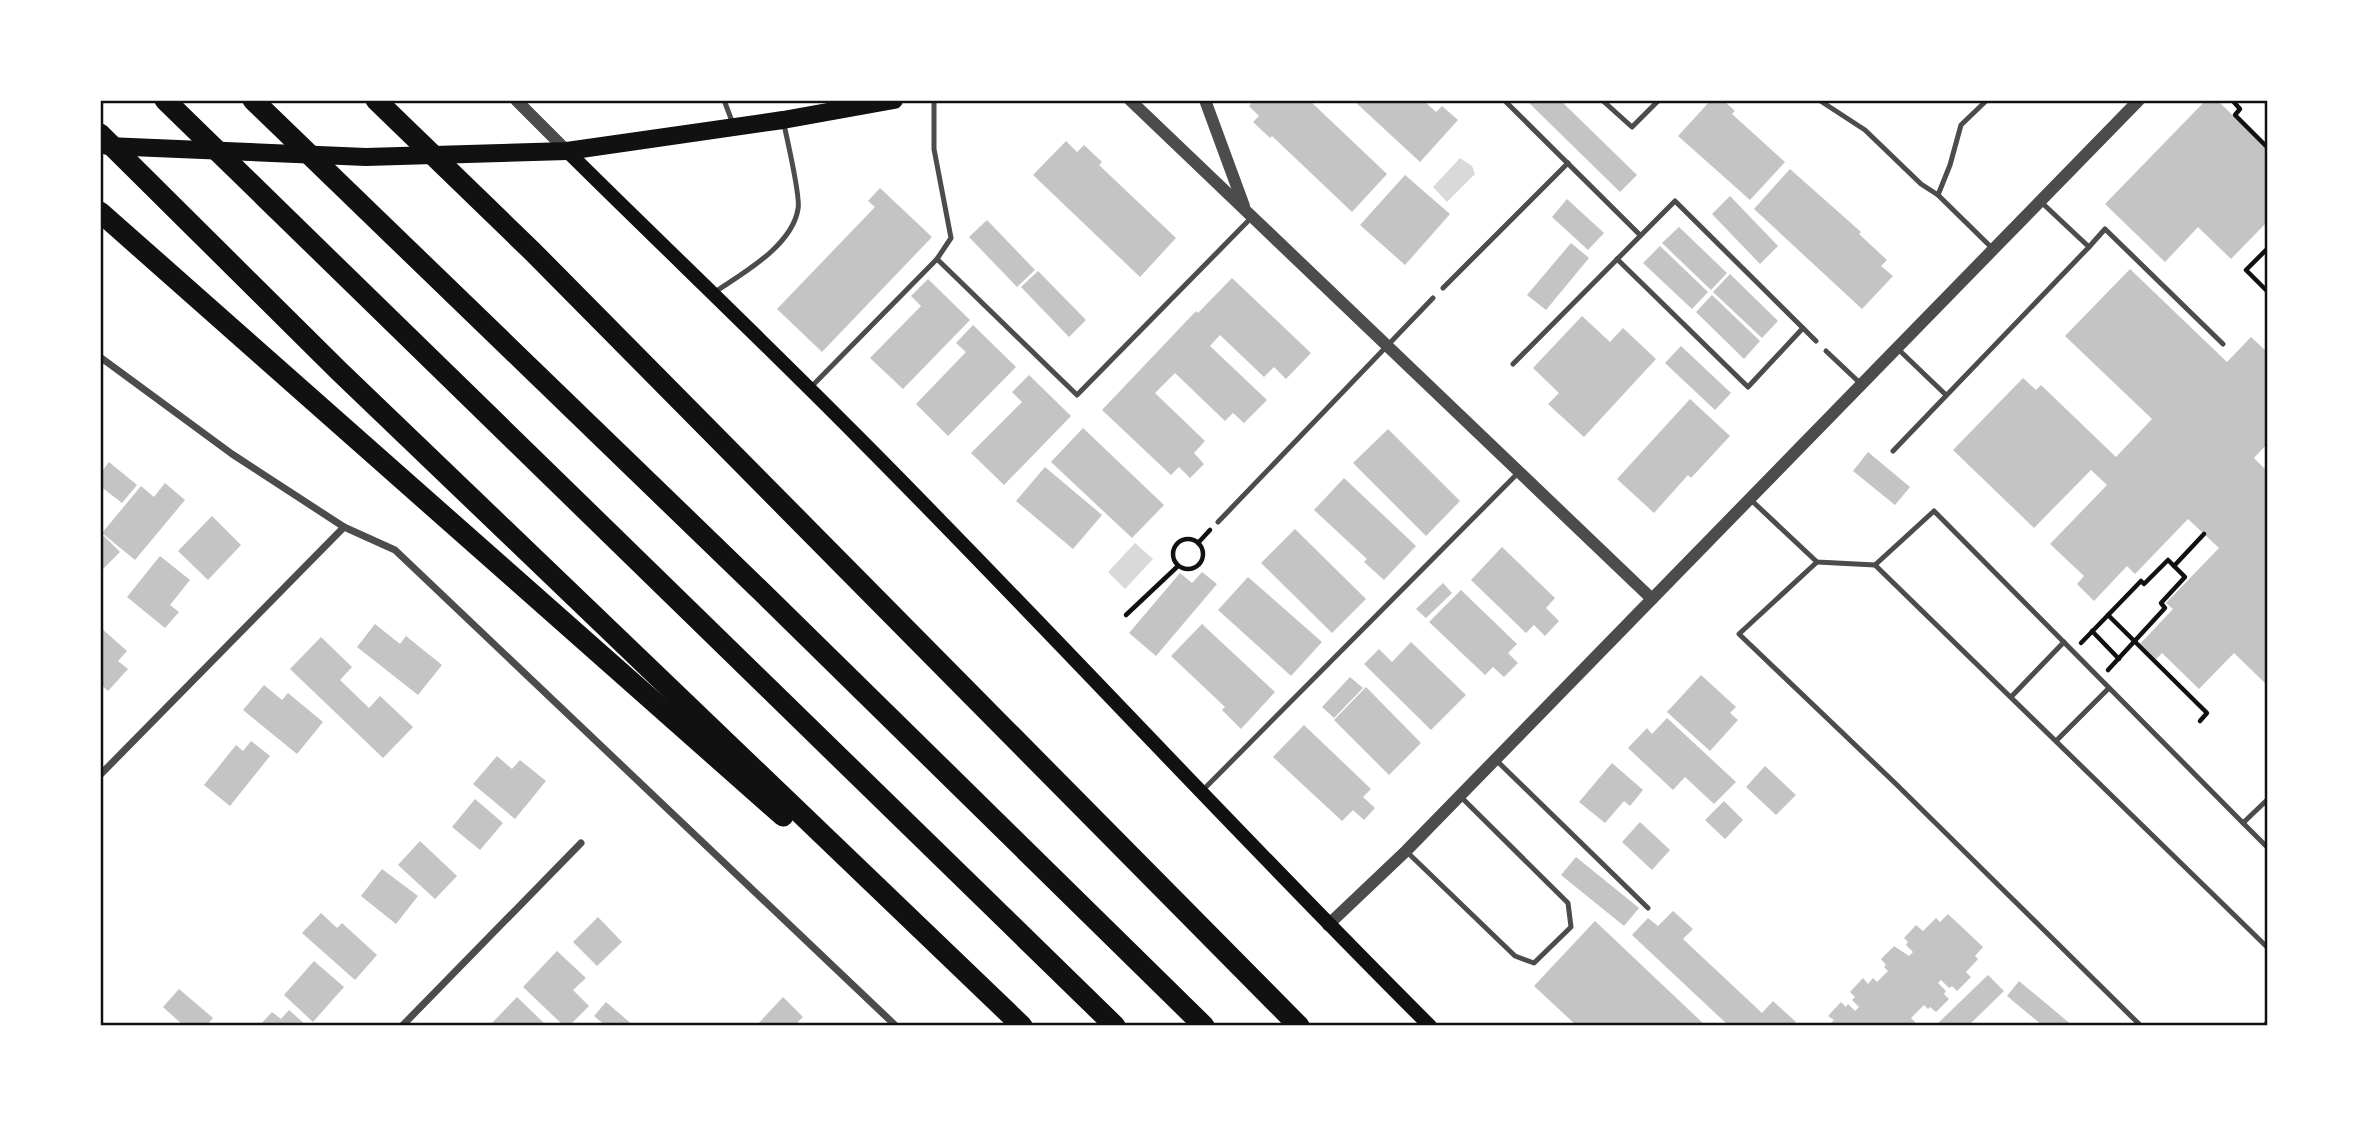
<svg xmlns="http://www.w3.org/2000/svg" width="2367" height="1126" font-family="Helvetica,sans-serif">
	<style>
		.water { fill: #d9d9d9 }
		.building { fill: #c4c4c4 }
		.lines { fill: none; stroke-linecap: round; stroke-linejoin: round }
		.path { stroke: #111; stroke-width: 4.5 }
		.service { stroke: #4c4c4c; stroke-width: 5 }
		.minor { stroke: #4c4c4c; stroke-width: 7 }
		.tertiary { stroke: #4c4c4c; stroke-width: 12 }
		.secondary { stroke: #111; stroke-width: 14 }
		.primary { stroke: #111; stroke-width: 18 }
		.motorway { stroke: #111; stroke-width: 21 }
		.neatline { fill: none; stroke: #111; stroke-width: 2.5 }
	</style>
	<rect width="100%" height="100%" fill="#fff"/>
	<!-- water -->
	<g class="water">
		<path d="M1460 158 1472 166 1475 174 1447 202 1433 187Z"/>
		<path d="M1135 543 1153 559 1125 589 1108 572Z"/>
	</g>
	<!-- building -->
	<g class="building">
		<path d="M1254 100H1309L1387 174 1352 212 1272 136 1270 138 1253 122 1259 116 1249 106Z"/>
		<path d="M1353 100H1423L1436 112 1442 106 1458 120 1420 162Z"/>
		<path d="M1526 100H1560L1637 175 1620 192Z"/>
		<path d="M1711 100H1723L1735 111 1732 114 1785 162 1750 200 1678 136Z"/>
		<path d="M2206 100H2217L2267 149V222L2231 259 2198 227 2165 262 2105 204Z"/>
		<path d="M1066 141 1077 152 1084 145 1102 162 1099 165 1176 238 1140 277 1033 175Z"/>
		<path d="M1790 169 1861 232 1859 234 1887 260 1881 266 1893 276 1862 309 1754 209Z"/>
		<path d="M1405 175 1450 214 1405 265 1360 225Z"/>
		<path d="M880 188 932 237 822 352 777 309 875 207 868 201Z"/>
		<path d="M1730 196 1778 246 1760 264 1712 214Z"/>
		<path d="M1567 199 1604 233 1588 250 1552 217Z"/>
		<path d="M987 220 1035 270 1017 287 969 237Z"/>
		<path d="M1679 227 1727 273 1711 290 1662 243Z"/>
		<path d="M1571 243 1589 258 1546 310 1527 295Z"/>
		<path d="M1660 246 1708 292 1692 309 1643 263Z"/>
		<path d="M2130 269 2227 362 2251 337 2267 352V444L2254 458 2267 471V685L2234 653 2199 689 2162 653 2156 659 2140 644 2173 609 2166 603 2219 548 2188 519 2135 574 2127 566 2094 601 2077 584 2084 576 2050 544 2107 485 2091 470 2034 528 1953 450 2023 378 2036 390 2041 385 2116 457 2152 419 2065 336Z"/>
		<path d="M1038 271 1086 320 1069 337 1021 287Z"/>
		<path d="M1730 274 1778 321 1762 338 1713 292Z"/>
		<path d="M1232 278 1311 353 1286 379 1274 367 1264 377 1220 335 1210 346 1267 400 1244 423 1233 413 1225 421 1175 373 1155 393 1205 441 1194 453 1204 464 1190 478 1179 467 1171 475 1102 410 1196 311 1198 313Z"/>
		<path d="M928 279 970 320 903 389 870 358 921 306 911 296Z"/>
		<path d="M1712 295 1760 341 1744 359 1696 312Z"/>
		<path d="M1582 316 1610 342 1623 328 1656 359 1584 437 1548 404 1559 393 1533 368Z"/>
		<path d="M973 325 1016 367 948 436 916 404 966 352 956 343Z"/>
		<path d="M1681 346 1731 393 1715 410 1665 363Z"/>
		<path d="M1029 375 1071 416 1004 485 971 453 1022 402 1012 392Z"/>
		<path d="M1690 399 1730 436 1691 478 1688 475 1654 513 1617 479Z"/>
		<path d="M1083 428 1164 505 1132 538 1051 462Z"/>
		<path d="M1388 429 1460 501 1426 536 1353 463Z"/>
		<path d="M1868 452 1910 487 1895 505 1853 471Z"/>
		<path d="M109 462 137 485 122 503 100 486V474Z"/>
		<path d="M1045 467 1102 515 1073 549 1016 501Z"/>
		<path d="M1344 478 1416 546 1384 580 1364 562 1367 559 1314 510Z"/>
		<path d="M165 483 185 500 135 560 102 533 141 486 154 497Z"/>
		<path d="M212 516 241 545 208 580 178 551Z"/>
		<path d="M1295 529 1366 599 1332 633 1261 563Z"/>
		<path d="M104 536 120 552 100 572V541Z"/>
		<path d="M1502 547 1555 598 1546 608 1559 621 1545 636 1534 625 1526 633 1471 580Z"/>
		<path d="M160 556 190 580 170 605 179 612 165 628 127 597Z"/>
		<path d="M1202 572 1217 584 1156 656 1129 633 1180 573 1192 583Z"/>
		<path d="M1248 577 1322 642 1291 676 1218 610Z"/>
		<path d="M1443 583 1452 593 1426 618 1416 609Z"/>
		<path d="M1461 590 1517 644 1508 653 1518 663 1504 677 1493 667 1485 675 1429 622Z"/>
		<path d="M375 624 400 644 406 636 442 665 418 695 357 647Z"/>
		<path d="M1202 624 1275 692 1241 729 1222 710 1225 707 1171 656Z"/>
		<path d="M100 627 127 651 118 661 128 669 108 691 100 684Z"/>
		<path d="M321 637 352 667 340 680 369 708 380 696 413 727 383 758 290 669Z"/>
		<path d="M1411 642 1466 695 1431 730 1364 664 1379 649 1392 662Z"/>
		<path d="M1701 675 1736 707 1730 713 1738 720 1710 751 1667 712Z"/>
		<path d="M1350 677 1363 688 1334 718 1322 707Z"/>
		<path d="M264 685 282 700 288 693 323 722 297 754 243 710Z"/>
		<path d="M1366 687 1421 743 1389 775 1334 720Z"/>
		<path d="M1667 718 1736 782 1714 804 1685 777 1673 790 1628 748 1647 728 1652 734Z"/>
		<path d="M1304 725 1371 789 1363 797 1375 808 1364 820 1353 810 1342 821 1273 757Z"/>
		<path d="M251 741 270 756 230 806 204 785 236 745 243 751Z"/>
		<path d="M497 756 512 769 520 760 546 781 515 819 473 784Z"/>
		<path d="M1612 763 1643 790 1630 806 1624 801 1605 823 1579 802Z"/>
		<path d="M1765 766 1796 795 1776 815 1746 787Z"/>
		<path d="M475 799 503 823 480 850 452 827Z"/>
		<path d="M1724 801 1743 820 1725 839 1705 820Z"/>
		<path d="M1640 822 1670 850 1652 870 1622 842Z"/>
		<path d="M420 841 457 876 435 899 398 865Z"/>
		<path d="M1576 857 1639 908 1624 926 1561 875Z"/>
		<path d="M382 869 418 896 396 924 361 896Z"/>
		<path d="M1673 911 1693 929 1683 939 1762 1013 1773 1001 1796 1022 1793 1026H1729L1632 935 1648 918 1658 926Z"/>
		<path d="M321 913 337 928 342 923 377 955 355 980 302 933Z"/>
		<path d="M1948 914 1983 947 1975 956 1978 959 1966 972 1971 977 1957 991 1952 986 1949 988 1941 980 1938 983 1946 991 1944 994 1949 999 1936 1012 1930 1007 1928 1009 1924 1005 1911 1018 1919 1026H1828L1834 1020 1828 1016 1841 1002 1846 1007 1848 1004 1855 1011 1859 1007 1852 1000 1855 997 1850 992 1863 978 1868 984 1873 978 1877 982 1888 971 1884 967 1886 965 1881 959 1894 946 1909 956 1913 952 1906 945 1908 942 1904 938 1916 925 1923 931 1936 918 1940 922Z"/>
		<path d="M598 917 622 942 597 966 573 942Z"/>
		<path d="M1595 921 1706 1026H1577L1534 986Z"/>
		<path d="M557 951 586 978 573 990 589 1006 569 1026H564L523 987Z"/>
		<path d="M314 961 344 987 313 1022 284 995Z"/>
		<path d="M1988 975 2004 991 1968 1026H1935Z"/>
		<path d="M2019 981 2073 1026H2043L2007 996Z"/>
		<path d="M179 989 213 1018 206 1026H184L163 1007Z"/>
		<path d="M517 997 547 1026H489Z"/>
		<path d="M783 997 803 1017 794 1026H756Z"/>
		<path d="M606 1002 634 1026H606L594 1016Z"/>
		<path d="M289 1010 307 1026H259L272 1012 281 1019Z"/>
	</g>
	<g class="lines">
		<!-- path -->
		<g class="path">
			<path d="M2232 100 2240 109 2235 115 2267 147"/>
			<path d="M2267 249 2246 270 2267 291"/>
			<circle cx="1188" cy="554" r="15"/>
			<path d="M1198 543 1210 530"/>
			<path d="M1126 615 1178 566"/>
			<path d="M2108 615 2207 713 2200 721"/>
			<path d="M2092 631 2119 659"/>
			<path d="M2081 643 2141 581 2144 584 2168 560 2174 566 2204 534"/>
			<path d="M2108 670 2165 608 2161 603 2185 577 2174 566"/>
		</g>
		<!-- service -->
		<g class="service">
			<path d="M724 100 733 124"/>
			<path d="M934 100V149L951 238 937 259 1077 395 1252 217"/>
			<path d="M1504 100 1640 235"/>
			<path d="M1602 100 1632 127 1659 100"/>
			<path d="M1819 100 1865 130 1921 184 1938 195 1993 249"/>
			<path d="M1938 195 1950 165 1961 125 1987 100"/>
			<path d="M2089 247 2105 229 2223 344"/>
			<path d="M1617 259 1748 387 1803 328"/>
			<path d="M1443 288 1568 163"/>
			<path d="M715 292C743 273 792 246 798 209 801 197 787 140 784 124"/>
			<path d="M1898 349 1946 395"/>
			<path d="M1826 351 1861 384"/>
			<path d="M1513 364 1675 201 1816 341"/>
			<path d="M812 386 937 259"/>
			<path d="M1893 451 2089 247 2040 201"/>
			<path d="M1750 499 1817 562 1875 565 1934 511 2243 823 2267 800"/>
			<path d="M1218 522 1433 298"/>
			<path d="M1817 562 1739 634 1896 784 2141 1026"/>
			<path d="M1875 565 2267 947"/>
			<path d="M2011 697 2064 642"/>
			<path d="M2056 741 2109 688"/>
			<path d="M1496 760 1648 908"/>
			<path d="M1203 790 1519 472"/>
			<path d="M2243 823 2267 847"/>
			<path d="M1406 851 1515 956 1534 963 1571 927 1568 903 1460 796"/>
			<path d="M2264 1026 2267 1023"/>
		</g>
		<!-- minor -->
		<g class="minor">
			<path d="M100 357 232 454 344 527 395 550 896 1026"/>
			<path d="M101 774 344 527"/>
			<path d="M402 1026 581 843"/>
		</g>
		<!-- tertiary -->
		<g class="tertiary">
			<path d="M516 100 567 151"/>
			<path d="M1130 100 1652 599"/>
			<path d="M1205 100 1244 206"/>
			<path d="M1328 925 1406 851 2139 100"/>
		</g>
		<!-- secondary -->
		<path class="secondary" d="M567 151C664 247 762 340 858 437 1051 631 1236 833 1430 1026"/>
		<!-- primary -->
		<path class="primary" d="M107 146 366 157 567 151 783 120 894 100"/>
		<!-- motorway -->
		<g class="motorway">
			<path d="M165 100 1115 1026"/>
			<path d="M253 100 764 594 1204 1026"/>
			<path d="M376 100 532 251 1299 1026"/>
			<path d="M100 134 339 371 1022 1026"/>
			<path d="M100 212 783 816"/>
		</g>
	</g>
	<!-- border -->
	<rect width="2367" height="1126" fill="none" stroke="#ffffff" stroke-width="203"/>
	<rect x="102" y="102" width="2164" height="922" class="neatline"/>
</svg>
